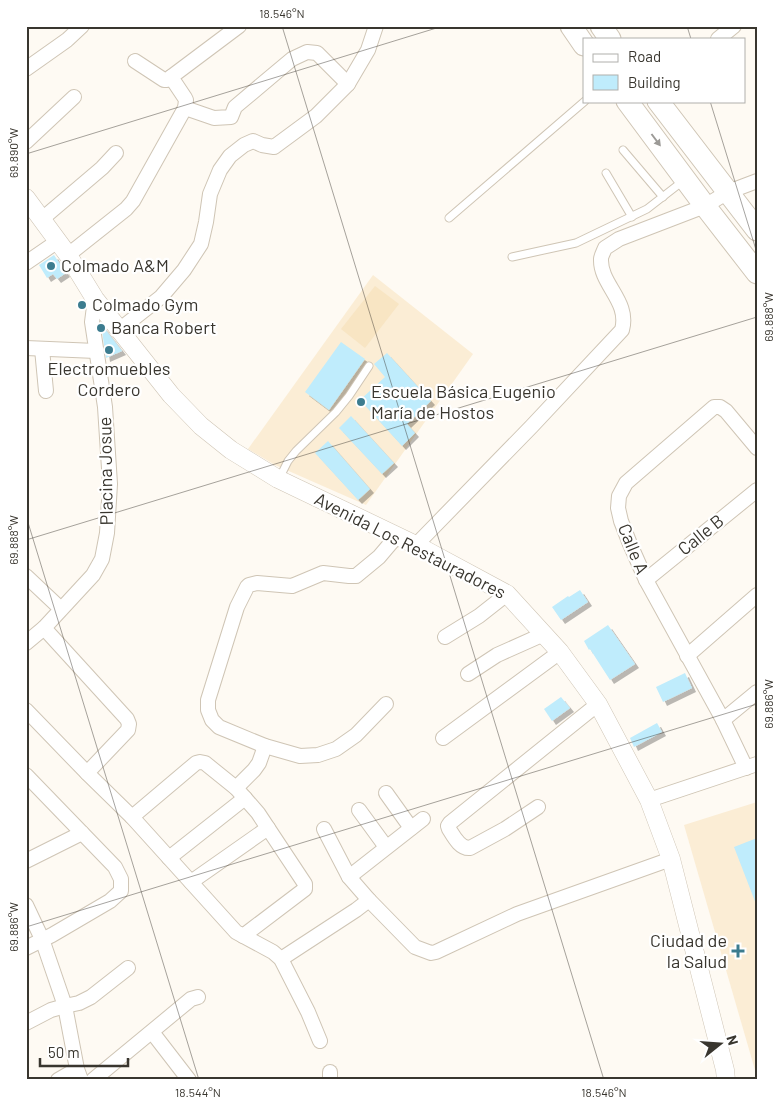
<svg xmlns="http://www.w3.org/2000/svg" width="783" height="1106" font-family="Barlow,sans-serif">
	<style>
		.built { fill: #fbedd5 }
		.green { fill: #f8e5c3 }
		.building { fill: #bfecfc; filter: url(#shadow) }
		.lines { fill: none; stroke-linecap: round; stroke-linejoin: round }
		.service-casing { stroke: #cfc5b5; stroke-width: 9 }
		.minor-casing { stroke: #cfc5b5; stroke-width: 16 }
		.tertiary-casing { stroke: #cfc5b5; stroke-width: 19 }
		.primary-casing { stroke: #cfc5b5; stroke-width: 23 }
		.service { stroke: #fff; stroke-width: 7 }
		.minor { stroke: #fff; stroke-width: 14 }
		.tertiary { stroke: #fff; stroke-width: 18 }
		.primary { stroke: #fff; stroke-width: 21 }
		.oneway { fill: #9c9a97 }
		.ticks { fill: none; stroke: #39362f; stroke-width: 1; stroke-opacity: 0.45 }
		.poi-dot { fill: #3c7c8f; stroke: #fff; stroke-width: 2 }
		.labels { text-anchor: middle; stroke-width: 4.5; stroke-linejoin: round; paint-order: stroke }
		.poi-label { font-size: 18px; fill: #39362f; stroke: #fff; text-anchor: start }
		.street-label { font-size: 18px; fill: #39362f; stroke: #fff }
		.neatline { fill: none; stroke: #39362f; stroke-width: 2 }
		.ticks-label { font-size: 12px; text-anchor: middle; fill: #39362f }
	</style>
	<defs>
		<filter id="shadow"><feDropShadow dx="4" dy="4" stdDeviation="0" flood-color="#0004"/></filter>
	</defs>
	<rect width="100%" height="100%" fill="#fefaf3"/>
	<!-- built -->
	<g class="built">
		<path d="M373 275 473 354 366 505 275 465 248 449Z"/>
		<path d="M757 802V1077L684 825Z"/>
	</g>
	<!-- green -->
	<path class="green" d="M375 286 399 304 365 348 341 329Z"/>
	<!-- building -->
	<g class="building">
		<path d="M54 255 66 273 57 279 53 274 47 278 39 265Z"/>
		<path d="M101 324 122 351 106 358Z"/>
		<path d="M341 342 365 359 329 410 305 392Z"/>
		<path d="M387 353 431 401 407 424 415 433 402 446 360 400 385 377 374 364Z"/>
		<path d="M351 416 394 463 382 474 339 428Z"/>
		<path d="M328 441 370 489 358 500 315 453Z"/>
		<path d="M580 590 588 602 561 620 552 607 568 596 569 597Z"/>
		<path d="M608 625 635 664 610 680 590 649 589 650 584 641Z"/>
		<path d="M685 673 692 688 663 702 656 687Z"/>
		<path d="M561 697 570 708 552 721 544 709Z"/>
		<path d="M657 723 662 732 634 747 630 738Z"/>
		<path d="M757 838V904H756L734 847Z"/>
	</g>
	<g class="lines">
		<!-- service casing -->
		<g class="service-casing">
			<g id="service">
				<path d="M623 150 663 197"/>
				<path d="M606 173 632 217"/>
				<path d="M449 218 585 101"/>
				<path d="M512 257 576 243 647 209 683 181"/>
				<path d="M279 479 288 461 296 451 336 412 349 396 369 366"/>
			</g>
		</g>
		<!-- minor casing -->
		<g class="minor-casing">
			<g id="minor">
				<path d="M718 39 734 26"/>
				<path d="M135 61 164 80H167L171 77"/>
				<path d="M26 69 67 40 82 26"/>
				<path d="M185 108 214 118 231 117 235 107 292 59 307 52 317 53 348 84"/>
				<path d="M26 142 74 97"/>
				<path d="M42 219 102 168 116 153"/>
				<path d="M68 255 126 209 133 201 185 108 186 100 185 98 171 77 239 26"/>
				<path d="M26 263 58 241"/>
				<path d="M119 330 161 297 184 270 201 244 206 222 210 194 220 170 230 156 244 145 253 141 262 145 274 147 316 116 348 84 368 50 376 26"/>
				<path d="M26 348 96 351"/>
				<path d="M42 349 46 391"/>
				<path d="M416 545 532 426 622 330C630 301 600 285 601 259 601 256 604 251 605 248L619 239 705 206 728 192 757 181"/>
				<path d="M26 576 61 609"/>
				<path d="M646 580 757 490"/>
				<path d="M44 628 127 719 129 724 128 730 87 773"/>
				<path d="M445 637 479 616 507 594"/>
				<path d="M26 643 44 628 93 575 102 559 107 533 110 484 105 407 92 322 95 299"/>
				<path d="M687 656 757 595"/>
				<path d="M468 674 497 655 544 634"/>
				<path d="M386 704 356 735 336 749 318 755 300 756 265 746 219 727 212 720 208 710V700L237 607 247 587 249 585 257 583 292 586 323 573 349 576H356L379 557 396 537"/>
				<path d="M26 710 87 773 132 817 236 932 273 952 281 959 308 1012 320 1041"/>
				<path d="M723 720 757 692"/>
				<path d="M443 738 560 652"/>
				<path d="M746 768 723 720 646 580 630 544 621 521 618 508 619 496 626 483 714 407H720L726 411 757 448"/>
				<path d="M26 775 115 867 121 879V891L110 901 52 935 26 948"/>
				<path d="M236 788 254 770 259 763 265 746"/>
				<path d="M386 793 411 828"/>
				<path d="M649 800 757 764"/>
				<path d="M538 807 505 829 470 848C460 849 454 837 449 829L448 826 450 823 598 704"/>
				<path d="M359 810 386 847"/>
				<path d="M132 817 196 763 200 762 205 763 236 788 258 813 305 884V889L243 936"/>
				<path d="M324 829 349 877 369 900 415 947 431 953 436 952 517 914 671 859"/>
				<path d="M169 858 245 798"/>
				<path d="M26 861 82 833"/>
				<path d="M349 877 423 819"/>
				<path d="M191 882 268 828"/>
				<path d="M26 905 42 939 65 1006 77 1069 81 1080"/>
				<path d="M281 959 356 910 369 900"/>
				<path d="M26 1023 51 1010 65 1006 79 1003 91 997 128 968"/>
				<path d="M152 1032 189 1080"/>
				<path d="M58 1080 77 1069"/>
				<path d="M93 1080 191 999 198 997"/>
				<path d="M330 1080V1072"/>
			</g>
		</g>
		<!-- tertiary casing -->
		<g class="tertiary-casing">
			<path id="tertiary" d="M26 198 68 255 95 299 171 395 201 426 231 450 278 479 416 545 507 594 560 652 598 704 649 800 671 859 725 1070 726 1080"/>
		</g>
		<!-- primary casing -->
		<g class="primary-casing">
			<g id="primary">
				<path d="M571 26 584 45"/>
				<path d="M601 26 610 39"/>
				<path d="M627 101 705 206 757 273"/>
				<path d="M658 101 757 230"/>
			</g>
		</g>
		<!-- service -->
		<use href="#service" class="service"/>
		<!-- minor -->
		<use href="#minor" class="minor"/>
		<!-- tertiary -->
		<use href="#tertiary" class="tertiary"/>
		<!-- primary -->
		<use href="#primary" class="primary"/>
	</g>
	<!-- one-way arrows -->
	<defs><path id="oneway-solid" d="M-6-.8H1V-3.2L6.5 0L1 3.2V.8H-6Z" transform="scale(1.25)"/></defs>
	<use class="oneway" href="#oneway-solid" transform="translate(656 140) rotate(53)"/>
	<!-- ticks -->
	<path class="ticks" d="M282 26 604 1080M687 26 691 39M710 101 757 253M26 154 443 26M26 516 199 1080M26 540 757 317M26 927 757 704"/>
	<!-- markers -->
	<g class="poi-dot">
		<circle cx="51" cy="266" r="5"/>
		<circle cx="82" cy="305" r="5"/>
		<circle cx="101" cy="328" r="5"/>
		<circle cx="109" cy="350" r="5"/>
		<circle cx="361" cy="402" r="5"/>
		<path d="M735.5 943.5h5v5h5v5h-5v5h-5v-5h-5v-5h5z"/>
	</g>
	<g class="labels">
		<!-- poi labels -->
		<g class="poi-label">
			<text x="61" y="272">Colmado A&amp;M</text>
			<text x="92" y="311">Colmado Gym</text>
			<text x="111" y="334">Banca Robert</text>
			<text x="109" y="375" text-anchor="middle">Electromuebles<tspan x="109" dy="21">Cordero</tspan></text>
			<text x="371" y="398">Escuela Básica Eugenio<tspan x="371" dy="21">María de Hostos</tspan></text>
			<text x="727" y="947" text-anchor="end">Ciudad de<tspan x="727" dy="21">la Salud</tspan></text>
		</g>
		<!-- street labels -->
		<g class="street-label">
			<text transform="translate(106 471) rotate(-91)" y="6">Placina Josue</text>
			<text transform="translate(701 535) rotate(-39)" y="6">Calle B</text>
			<text transform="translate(410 546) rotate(27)" y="6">Avenida Los Restauradores</text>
			<text transform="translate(633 549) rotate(68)" y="6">Calle A</text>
		</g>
	</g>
	<!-- border -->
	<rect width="783" height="1106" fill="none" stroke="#ffffff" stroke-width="55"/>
	<!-- legend -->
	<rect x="583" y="38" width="162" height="65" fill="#ffffff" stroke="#b0afac"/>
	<rect x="593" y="54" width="25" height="8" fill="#ffffff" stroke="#b0afac"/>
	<text x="628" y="62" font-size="15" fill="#39362f">Road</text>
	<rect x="593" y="75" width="25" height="15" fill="#bfecfc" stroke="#b0afac"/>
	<text x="628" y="88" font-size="15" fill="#39362f">Building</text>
	<!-- north arrow -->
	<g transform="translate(720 1044) rotate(73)" stroke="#ffffff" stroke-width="4" paint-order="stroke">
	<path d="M0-4L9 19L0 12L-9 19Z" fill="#39362f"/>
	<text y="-8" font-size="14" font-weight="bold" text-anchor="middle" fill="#39362f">N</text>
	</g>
	<!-- scale -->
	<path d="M40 1058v8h88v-8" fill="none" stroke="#39362f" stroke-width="2.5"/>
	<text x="48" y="1058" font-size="15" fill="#39362f" stroke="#ffffff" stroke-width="4" paint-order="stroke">50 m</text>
	<rect x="28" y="28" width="728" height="1050" class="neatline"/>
	<g class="ticks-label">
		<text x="282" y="18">18.546°N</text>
		<text transform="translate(14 153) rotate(-90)" y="4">69.890°W</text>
		<text transform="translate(769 317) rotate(-90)" y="4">69.888°W</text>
		<text transform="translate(14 540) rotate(-90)" y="4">69.888°W</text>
		<text transform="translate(769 704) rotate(-90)" y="4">69.886°W</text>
		<text transform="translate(14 927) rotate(-90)" y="4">69.886°W</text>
		<text x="198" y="1097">18.544°N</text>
		<text x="604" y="1097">18.546°N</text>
	</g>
</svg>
